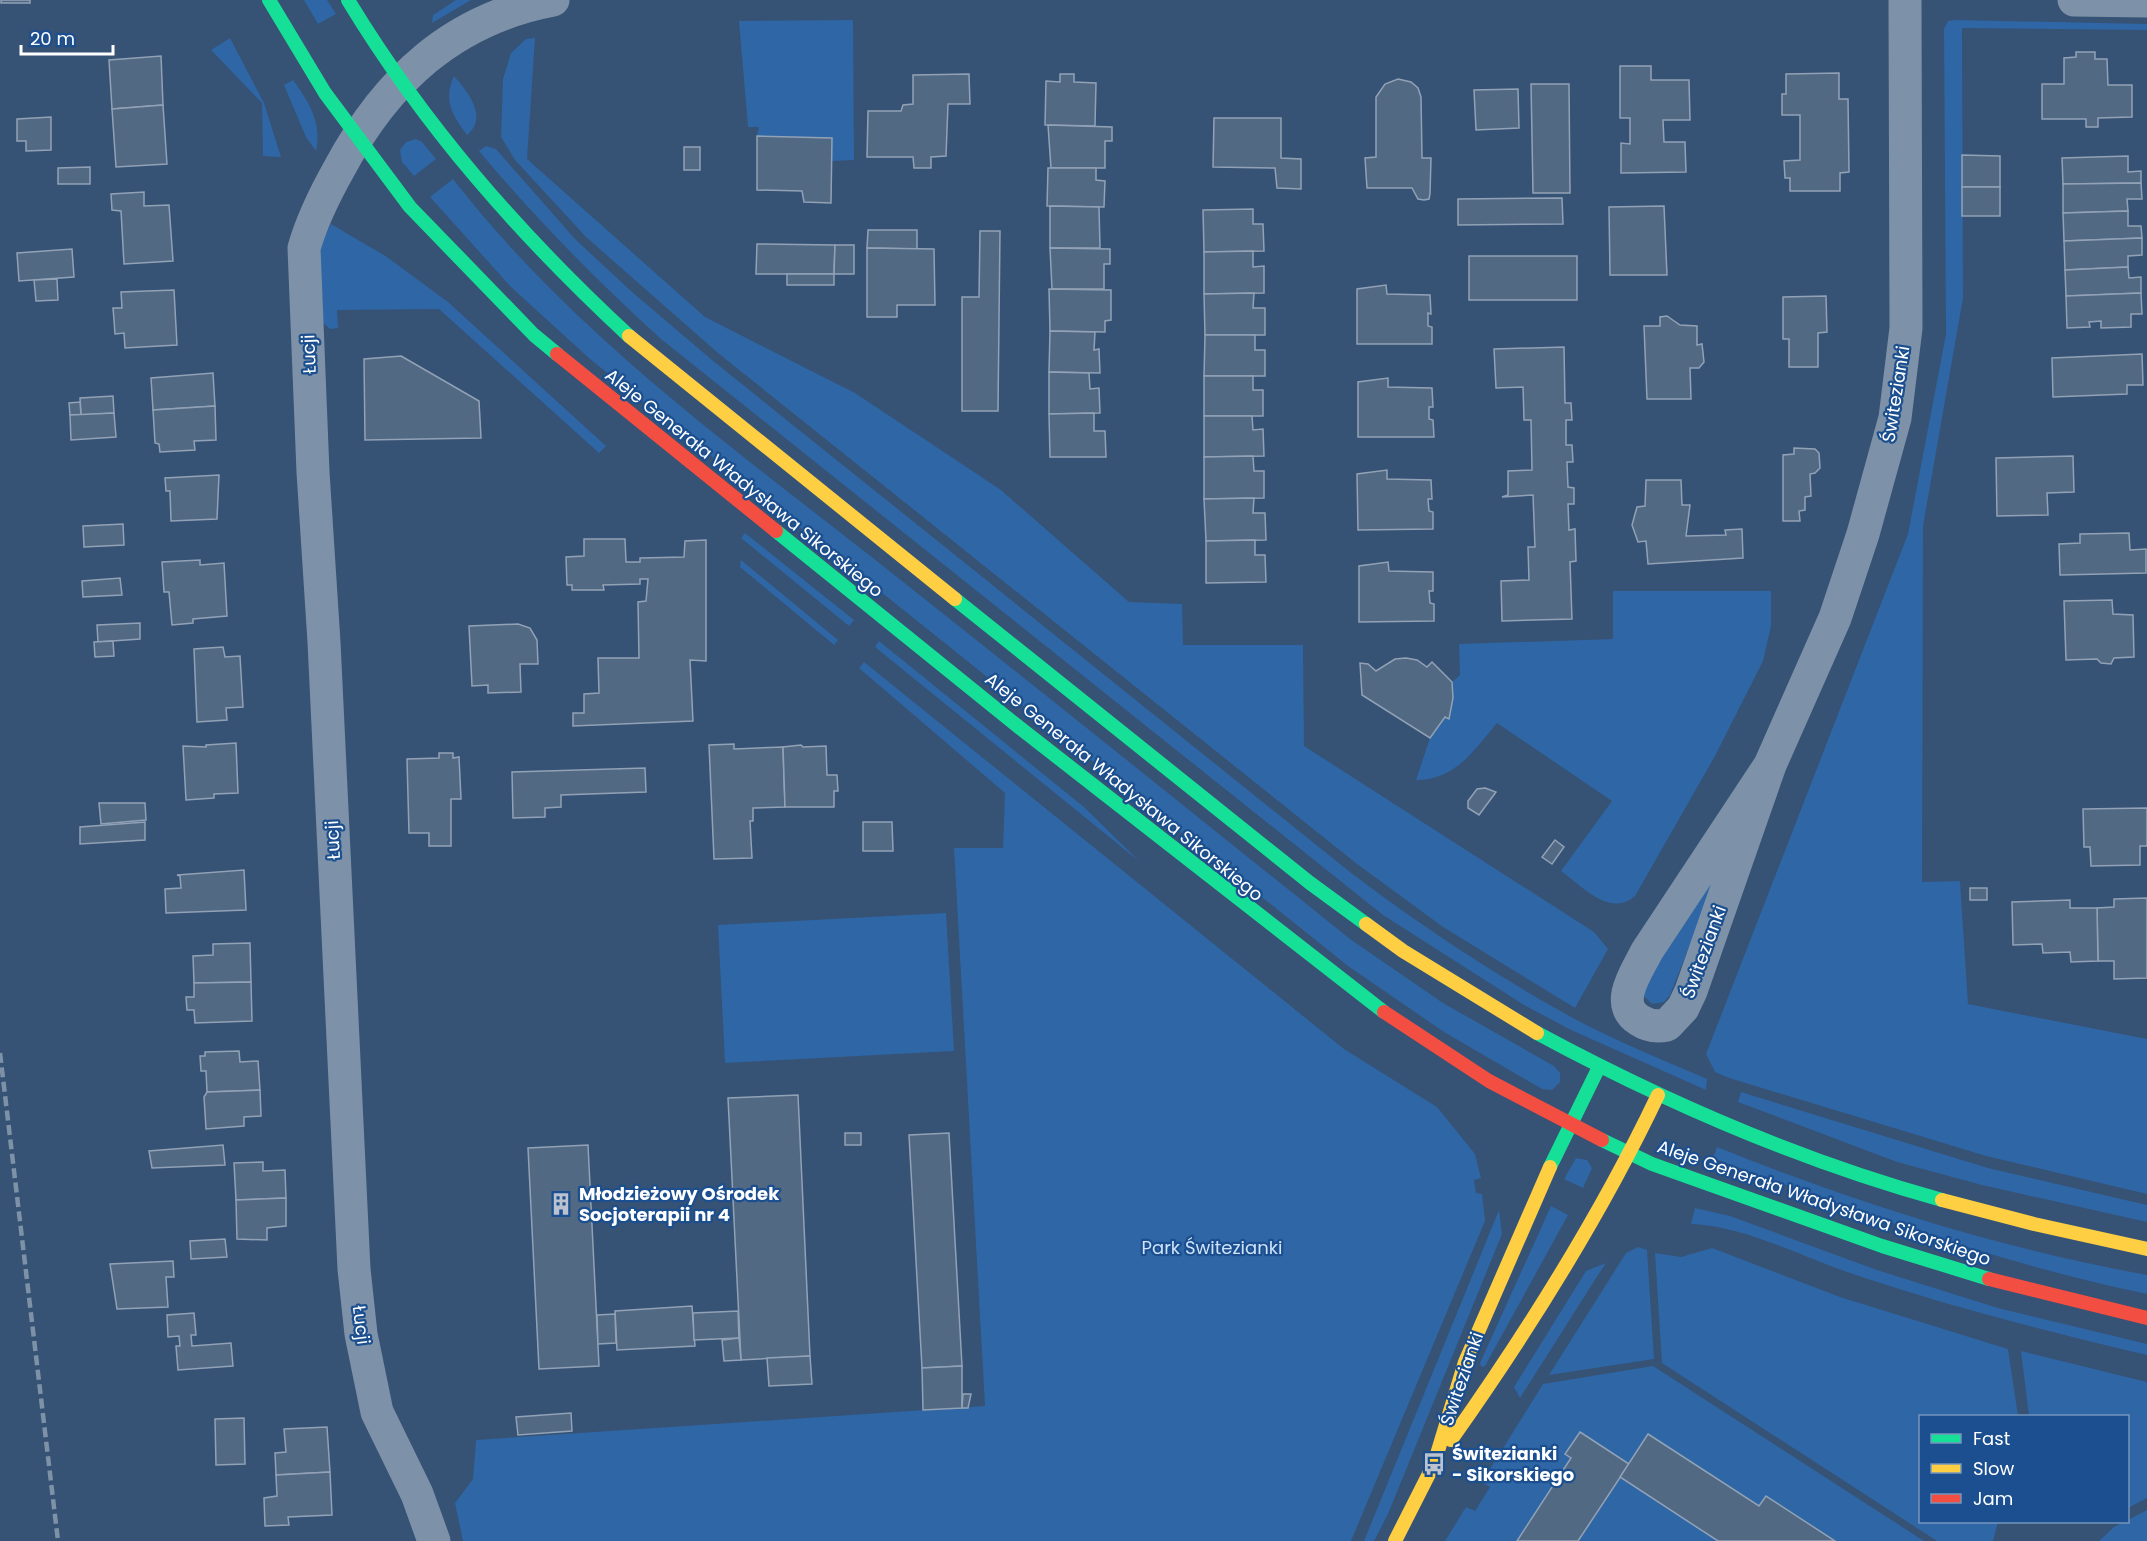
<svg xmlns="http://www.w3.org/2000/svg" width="2147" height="1541" font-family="Poppins,sans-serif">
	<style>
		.green { fill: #2f66a5 }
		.building { fill: #526984; stroke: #92a2b6; stroke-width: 1.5 }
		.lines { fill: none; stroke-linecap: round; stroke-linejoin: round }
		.street { stroke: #7d92a8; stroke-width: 33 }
		.fast { stroke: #16e098; stroke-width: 14 }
		.slow { stroke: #ffcf43; stroke-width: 14 }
		.jam { stroke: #f24e42; stroke-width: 14 }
		.rail { stroke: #7e92a7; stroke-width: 4.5; stroke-dasharray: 10 4.5; stroke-linecap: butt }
		.labels { text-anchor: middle; stroke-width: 4.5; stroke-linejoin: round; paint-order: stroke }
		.street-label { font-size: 18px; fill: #fff; stroke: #1b4f8f }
		.poi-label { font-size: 18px; font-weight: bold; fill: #fff; stroke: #1b4f8f; text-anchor: start }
		.park-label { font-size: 18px; fill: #cfe3fa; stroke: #1b4f8f }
	</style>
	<rect width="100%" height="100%" fill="#365274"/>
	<!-- green -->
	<g class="green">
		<path d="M304 0H327L336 14 318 24Z"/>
		<path d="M456 0H471L432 23 433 15Z"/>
		<path d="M853 20 854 160 832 161V138L757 136 759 127H748L739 21Z"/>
		<path d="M1954 20 2147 24V30L1962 28 1963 298 1923 526 1922 882 1960 881 1968 1004 2147 1039V1194L1986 1156 1729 1078 1715 1072 1706 1054 1908 534 1946 334 1944 29 1948 21Z"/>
		<path d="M230 38 264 103 281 157 263 156 262 103 211 50Z"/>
		<path d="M535 38 527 159 705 317 855 393 1001 490 1129 602 1182 604 1183 645H1303L1304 746 1594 932 1608 949 1575 1008 1443 927 1357 864 718 353 586 237 515 160 501 137 503 79 511 53 526 39Z"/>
		<path d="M454 76C467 91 489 117 467 135 452 115 443 100 454 76Z"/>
		<path d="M293 80C309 102 322 123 316 151L306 137 284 85Z"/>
		<path d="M416 139 422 142 436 159 414 176 402 162 400 150 406 142Z"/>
		<path d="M486 146 496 149 576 240 631 291 712 360 1350 872C1421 926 1495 975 1573 1018 1616 1041 1663 1060 1707 1079L1706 1090 1571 1030 1524 1005 1383 915 661 339C596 280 535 218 479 151Z"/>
		<path d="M453 179C571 331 728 444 878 562 1036 687 1193 813 1350 939L1443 1003 1554 1066 1560 1073V1082L1552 1090 1542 1089 1444 1032 1348 966 590 359 511 287 430 197Z"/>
		<path d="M331 224 387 257 448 302 606 446 599 453 439 309 337 310 338 328 330 329 322 322 320 245Z"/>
		<path d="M745 533 854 620 849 626 741 538Z"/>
		<path d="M741 560 838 640 834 645 740 567Z"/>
		<path d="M1613 591H1771V626L1763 661 1715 756 1635 896C1610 918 1582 886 1561 871L1612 801 1497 723C1474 750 1456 780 1416 780L1430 738 1445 717 1449 719 1453 698 1452 682 1460 675 1459 644 1613 639Z"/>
		<path d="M879 641 1084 807 1140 862 875 647Z"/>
		<path d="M864 662 1344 1049 1437 1107 1475 1154 1481 1178 1474 1180 1476 1193 1482 1194 1485 1221 1351 1541H463L455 1503 473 1479 476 1440 985 1406 954 848H1003L1005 793 859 668Z"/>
		<path d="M1705 882 1713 886 1670 995 1664 1002 1652 1004 1644 996 1648 982Z"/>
		<path d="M946 913 954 1051 725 1063 718 925Z"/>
		<path d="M1741 1092 1988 1168 2147 1205V1222L1982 1185 1897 1162 1738 1102Z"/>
		<path d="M1717 1147C1857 1203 1999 1248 2147 1275V1294C1997 1263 1856 1211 1713 1158Z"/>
		<path d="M1576 1158 1587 1160 1592 1168 1583 1188 1564 1179Z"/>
		<path d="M1551 1206 1568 1215 1485 1366 1481 1367 1480 1363Z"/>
		<path d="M1695 1208 1730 1216 1877 1270 1998 1308 2147 1344V1355C2049 1332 1951 1307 1856 1275 1803 1258 1746 1226 1691 1224Z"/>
		<path d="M1499 1210 1502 1234 1388 1514 1374 1541H1364Z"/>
		<path d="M1638 1247 1647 1250 1654 1359 1549 1375 1626 1253Z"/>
		<path d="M1712 1248 1840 1297 2008 1349 2018 1416H1920V1522H1998L1993 1541H1937L1662 1363 1655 1253 1681 1257Z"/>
		<path d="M1606 1263 1598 1275 1520 1398 1514 1387 1586 1271Z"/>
		<path d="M2021 1351 2147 1382V1498L2128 1508V1416H2029Z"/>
		<path d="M1653 1366 1924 1541H1445L1466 1507 1475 1511 1490 1487 1482 1482 1543 1384Z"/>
		<path d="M2147 1510V1541H2099L2114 1527Z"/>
	</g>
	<!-- building -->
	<g class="building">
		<rect x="1" y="0" width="29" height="3"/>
		<path d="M2076 52H2095V59H2107L2108 85H2132V117L2098 118V127H2086V119H2042V84H2064V58L2076 57Z"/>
		<path d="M161 56 163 105 112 109 109 60Z"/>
		<path d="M1620 66H1651V80H1689L1690 120H1663L1664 142H1685L1686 172 1621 173V143L1630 144V118H1620Z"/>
		<path d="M1839 73V99H1848L1849 172 1840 173V191H1790V178H1785L1784 161 1800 160V115H1782V94H1786V74Z"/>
		<path d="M969 74 970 104H948L946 156 931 157V168H914L913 157H867L868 111H901L903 105 913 104V75Z"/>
		<path d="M1060 74H1074V82L1096 83 1095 126 1045 125 1046 81 1060 82Z"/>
		<path d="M1398 79 1411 82 1418 88 1421 97 1422 158H1431L1430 194 1429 199 1424 200 1418 199 1412 188H1367L1365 158 1376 157V97L1385 84Z"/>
		<path d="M1531 84H1569L1570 193H1533Z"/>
		<path d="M1518 89 1519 128 1476 130 1474 90Z"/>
		<path d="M163 105 167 164 116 167 112 109Z"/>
		<path d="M51 117V150L26 151V141H17V119Z"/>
		<path d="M1214 118H1281V158L1301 159V189L1277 188 1275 168 1213 167Z"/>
		<path d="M1048 125 1112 127V141H1105V168H1051Z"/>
		<path d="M757 136 832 138 831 203 804 202 802 191 757 190Z"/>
		<rect x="684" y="147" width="16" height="23"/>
		<path d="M1962 155 2000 156V187H1962Z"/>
		<path d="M2128 156V172L2141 171V183L2063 184 2062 158Z"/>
		<path d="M90 167V184H58V168Z"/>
		<path d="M1048 168H1096V180L1105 181 1104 207 1047 206Z"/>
		<path d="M2141 183 2142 199H2127L2128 211 2063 213V184Z"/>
		<rect x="1962" y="187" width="38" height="29"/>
		<path d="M144 192V206L169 205 173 261 124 264 121 211 112 210 111 194Z"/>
		<path d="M1562 198 1563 224 1458 225V199Z"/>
		<path d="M1050 206 1099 207 1100 248H1050Z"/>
		<path d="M1664 206 1667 275H1610L1609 207Z"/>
		<path d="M1253 209V224H1263L1264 251 1204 252 1203 210Z"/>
		<path d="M2128 211V226H2141L2142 238 2064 241 2063 213Z"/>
		<path d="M868 230H917V249L867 248Z"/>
		<path d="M980 231H1000L998 411H962V297H979Z"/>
		<path d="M2142 238V255L2128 256V267L2065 270 2064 241Z"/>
		<path d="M757 244 835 245 834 274H756Z"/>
		<path d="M835 245H854V274H834Z"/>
		<path d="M867 248 934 249 935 305H897V317H867Z"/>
		<path d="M1050 248 1110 249V264H1104V289H1052Z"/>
		<path d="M72 249 74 277 19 281 17 253Z"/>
		<path d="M1253 251V267L1264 266V293L1204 294V252Z"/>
		<rect x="1469" y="256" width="108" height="44"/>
		<path d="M2128 267 2129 278 2141 277V293L2066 296 2065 270Z"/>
		<rect x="787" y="274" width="47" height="11"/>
		<path d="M57 279 58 300 36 301 34 280Z"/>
		<path d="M1386 285 1387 294 1430 295 1431 314 1428 313V326L1432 327V344H1357V289Z"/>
		<path d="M1049 289 1111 290V320L1105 321V332L1050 331Z"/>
		<path d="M174 290 177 345 125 348 124 333 115 334 114 320 113 308H122L121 292Z"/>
		<path d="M1254 293 1253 308H1265V335H1205L1204 294Z"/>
		<path d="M2141 293 2142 314H2131V327L2101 328V321L2089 322 2090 327 2067 328 2066 296Z"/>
		<path d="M1826 296 1827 332 1818 333V367H1789V339H1783V297Z"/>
		<path d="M1667 316 1680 325 1697 326V345L1702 344 1704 362 1699 368H1690L1691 399H1647L1644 326H1660V317Z"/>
		<path d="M1050 331 1095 332 1094 350 1099 349 1100 373 1049 372Z"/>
		<path d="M1205 335H1255V350H1265V376H1204Z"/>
		<path d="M1564 347 1565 403H1571L1572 420H1566V445H1572L1573 462H1567L1568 487 1574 488V504H1568L1569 530 1575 529 1576 561 1570 562 1572 619 1502 621 1501 581 1529 580 1528 547H1535L1533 495 1502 497 1508 495V471L1532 470 1531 420H1524L1523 387 1496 388 1494 349Z"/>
		<path d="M2142 354 2143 385H2127V394L2053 397 2052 358Z"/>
		<path d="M401 356 479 401 481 438 365 440 364 359Z"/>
		<path d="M1049 372 1089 373 1090 389 1099 388 1100 413 1049 414Z"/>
		<path d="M213 373 215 406 153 410 151 378Z"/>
		<path d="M1204 376H1253V390H1263V416H1204Z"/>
		<path d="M1388 378V387L1432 388 1433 407H1429V419L1433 420 1434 437H1358V382Z"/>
		<path d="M113 396 114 413 81 415 80 398Z"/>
		<path d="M80 402 81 415H70L69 403Z"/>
		<path d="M215 406 216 440 194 441 195 450 160 452 159 444 155 443 153 410Z"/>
		<path d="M114 413 116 437 71 440 70 415Z"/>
		<path d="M1094 413V431H1105L1106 457H1050L1049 414Z"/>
		<path d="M1204 416H1252L1253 430 1263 429 1264 456 1204 457Z"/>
		<path d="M1794 448 1815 449 1819 453 1820 468 1815 473 1810 474 1811 496 1805 497V510L1799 511 1800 521H1783V455L1794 454Z"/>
		<path d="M1253 456 1254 471H1264V498L1204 499V457Z"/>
		<path d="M2073 456 2074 492 2047 493 2048 515 1997 516 1996 458Z"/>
		<path d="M1387 470V479L1431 480 1432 499H1428L1429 511 1433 512V529L1358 530 1357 474Z"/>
		<path d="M219 475 217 519 171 521 170 491H166L165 478Z"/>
		<path d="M1646 480H1681L1682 505H1690L1686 536 1726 535 1725 530 1742 529 1743 558 1648 564 1646 541 1638 542 1632 525 1637 507 1645 506Z"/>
		<path d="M1254 498 1253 513H1265L1266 540 1206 541 1204 499Z"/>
		<path d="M123 524 124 545 84 547 83 526Z"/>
		<path d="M2129 533 2130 550 2146 549V573L2060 575 2059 544 2080 543V534Z"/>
		<path d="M584 539H625L626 562H640V558L684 557 685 541 706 540V661L690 660 693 721 573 726V713H584V694L599 693 598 658H639L638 602 646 601 648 579H640V584L603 585 604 590H572V585H567L566 557 584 556Z"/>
		<path d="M1255 540V555H1265L1266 582 1206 583V541Z"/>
		<path d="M200 560V565L224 563 227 616 193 619V623L172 625 169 592H164L162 562Z"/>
		<path d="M1388 562 1389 571 1433 572V591H1429L1430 603 1434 604V621L1359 622V566Z"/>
		<path d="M120 578 122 595 83 597 82 581Z"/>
		<path d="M2112 600 2113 614 2133 615 2134 657 2114 658 2111 664 2101 663 2097 659 2066 660 2064 601Z"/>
		<path d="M140 623V639L98 642 97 625Z"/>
		<path d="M518 624 530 628 537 640 538 664H520L521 692 488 693V685L472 686 469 626Z"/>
		<path d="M113 641 114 656 95 657 94 642Z"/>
		<path d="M223 647 225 657 240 656 243 707 226 708 227 720 197 722 194 649Z"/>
		<path d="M1406 658 1417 660 1427 667 1432 662 1452 682 1453 698 1449 719 1445 717 1430 738 1362 695 1360 663 1368 664 1376 671 1395 659Z"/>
		<path d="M236 743 238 793 214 794V798L186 800 183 746 206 747V745Z"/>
		<path d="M734 744V749L783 747 785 807 753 808V821H750L752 858 714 859 709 745Z"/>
		<path d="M801 745 803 747 826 746 827 775H837L838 791H834V807H785L783 747Z"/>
		<path d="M439 753H453V758L459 757 461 799H451V846H429V833H409L407 759 439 758Z"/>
		<path d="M645 768 646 792 561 795V807L545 808V817L513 818 512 772Z"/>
		<path d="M1485 788 1496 792 1479 815 1468 808V801L1477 789Z"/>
		<path d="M99 803H145L146 820 101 824Z"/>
		<path d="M2147 808V846H2140V865L2091 866 2090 847H2084L2083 809Z"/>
		<path d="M145 822V840L80 844V827Z"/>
		<path d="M863 822H892L893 851H863Z"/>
		<path d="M1555 840 1564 847 1552 864 1542 857Z"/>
		<path d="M244 870 246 910 166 913 165 889 181 888 180 876 177 875Z"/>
		<rect x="1970" y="888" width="17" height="12"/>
		<path d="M2147 898V978L2114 979V961H2098L2097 908 2114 907V899Z"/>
		<path d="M2070 900V908H2097L2098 961 2071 962 2070 952 2043 953 2042 944 2013 945 2012 902Z"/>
		<path d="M250 943 251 982 194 983 193 956 213 955V944Z"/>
		<path d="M251 982 252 1021 195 1023 194 1010H187L186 997H194V983Z"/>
		<path d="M239 1051 240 1062 258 1061 260 1090 207 1092 206 1071H201L200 1056H205V1052Z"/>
		<path d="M260 1090 261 1116 244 1117V1126L206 1129 204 1097 207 1092Z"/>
		<path d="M798 1095 810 1356 741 1360 728 1098Z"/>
		<rect x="845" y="1133" width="16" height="12"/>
		<path d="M949 1133 962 1366 922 1368 909 1135Z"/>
		<path d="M223 1145 225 1165 152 1168 149 1151Z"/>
		<path d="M588 1145 599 1366 539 1369 528 1148Z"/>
		<path d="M263 1162V1171L285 1170 286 1198 236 1200 234 1163Z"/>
		<path d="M286 1198V1226L267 1228V1240L237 1239 236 1200Z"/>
		<path d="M225 1239 227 1257 191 1259 190 1241Z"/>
		<path d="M173 1261 174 1277H166L168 1307 117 1309 110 1264Z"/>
		<path d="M692 1306 695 1346 617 1350 615 1311Z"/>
		<path d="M738 1311 739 1338 694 1340 693 1313Z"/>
		<path d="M194 1313 196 1335H191L192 1346 231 1343 233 1366 178 1370 176 1346H180L179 1336 168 1337 167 1315Z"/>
		<path d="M615 1314 616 1343 598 1344 597 1315Z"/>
		<path d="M739 1338 741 1360 724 1361 722 1340Z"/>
		<path d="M810 1356 812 1384 769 1386 767 1358Z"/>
		<path d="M962 1366V1408L923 1410 922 1368Z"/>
		<path d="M963 1394H971L968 1408H962Z"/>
		<path d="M571 1413 572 1431 518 1435 516 1417Z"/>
		<path d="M244 1418 245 1464 216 1465 215 1419Z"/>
		<path d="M327 1427 330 1472 276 1475 275 1453 286 1452 284 1429Z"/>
		<path d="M1580 1432 1629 1464 1578 1541H1517L1571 1458 1565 1454Z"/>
		<path d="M1648 1434 1759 1506 1766 1496 1835 1541H1718L1620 1477Z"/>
		<path d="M330 1472 332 1515 288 1517 289 1525 265 1526 264 1498 277 1496 276 1475Z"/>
	</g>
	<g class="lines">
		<!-- street -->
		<g class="street">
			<path d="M2074 0 2147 1"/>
			<path d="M1770 765 1647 951C1637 971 1613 1004 1639 1020 1648 1026 1657 1027 1667 1025L1683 1008 1691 991 1770 765 1835 618 1863 534 1895 418 1906 328 1905 0"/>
			<path d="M434 1541 417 1494 377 1412 361 1334 354 1269 324 642 313 472 304 248C312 220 325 194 339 169 386 81 452 19 553 0"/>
		</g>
		<!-- fast -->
		<g class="fast">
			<path d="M269 0 325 93 410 207 534 335 557 354"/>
			<path d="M348 0C425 127 520 235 629 336"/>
			<path d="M776 531 1020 728 1384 1012"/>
			<path d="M955 599 1310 883 1366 924"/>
			<path d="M1537 1033C1665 1102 1801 1161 1942 1200"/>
			<path d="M1602 1140 1652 1164 1882 1246 1989 1279"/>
			<path d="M1550 1167 1599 1067"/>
		</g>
		<!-- slow -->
		<g class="slow">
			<path d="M629 336 955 599"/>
			<path d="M1366 924 1403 951 1537 1033"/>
			<path d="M1942 1200 2034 1224 2147 1249"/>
			<path d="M1451 1440C1528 1331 1601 1215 1658 1095"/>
			<path d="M1395 1541 1434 1464 1465 1362 1550 1167"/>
		</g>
		<!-- jam -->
		<g class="jam">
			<path d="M557 354 776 531"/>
			<path d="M1384 1012 1489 1081 1602 1140"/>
			<path d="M1989 1279 2147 1318"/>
		</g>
		<!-- rail -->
		<path class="rail" d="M0 1053 58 1541"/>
	</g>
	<!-- icons -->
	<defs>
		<g id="building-bare" transform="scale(1.8)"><path d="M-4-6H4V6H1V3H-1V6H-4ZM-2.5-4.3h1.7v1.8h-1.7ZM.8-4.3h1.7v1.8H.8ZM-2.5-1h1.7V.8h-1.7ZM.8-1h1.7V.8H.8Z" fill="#b9c2ce" stroke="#1b4f8f" stroke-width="2.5" paint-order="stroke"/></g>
		<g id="bus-bare" transform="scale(1.8)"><path d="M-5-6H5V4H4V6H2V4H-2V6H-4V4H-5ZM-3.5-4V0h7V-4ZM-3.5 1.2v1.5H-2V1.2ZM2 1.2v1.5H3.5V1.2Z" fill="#b9c2ce" stroke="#1b4f8f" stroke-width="2.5" paint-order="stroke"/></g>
	</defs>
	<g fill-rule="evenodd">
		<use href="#building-bare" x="561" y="1204"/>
		<use href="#bus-bare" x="1434" y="1464"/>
	</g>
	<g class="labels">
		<!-- street labels -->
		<g class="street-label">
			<text transform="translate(309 354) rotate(-92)" y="6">Łucji</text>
			<text transform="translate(1896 394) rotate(-81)" y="6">Świtezianki</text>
			<text transform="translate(744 483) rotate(39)" y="6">Aleje Generała Władysława Sikorskiego</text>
			<text transform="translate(1124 787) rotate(39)" y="6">Aleje Generała Władysława Sikorskiego</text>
			<text transform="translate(333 840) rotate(-93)" y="6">Łucji</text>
			<text transform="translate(1704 952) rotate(-70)" y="6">Świtezianki</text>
			<text transform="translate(1824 1203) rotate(19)" y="6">Aleje Generała Władysława Sikorskiego</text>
			<text transform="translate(361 1325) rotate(83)" y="6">Łucji</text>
			<text transform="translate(1462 1379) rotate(-71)" y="6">Świtezianki</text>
		</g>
		<!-- poi labels -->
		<g class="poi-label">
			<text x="579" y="1200">Młodzieżowy Ośrodek<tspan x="579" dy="21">Socjoterapii nr 4</tspan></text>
			<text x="1452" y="1460">Świtezianki<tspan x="1452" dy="21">- Sikorskiego</tspan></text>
		</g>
		<!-- park labels -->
		<g class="park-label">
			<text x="1212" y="1254">Park Świtezianki</text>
		</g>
	</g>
	<!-- legend -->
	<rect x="1919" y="1415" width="210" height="108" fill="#1b4f8f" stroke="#7695bc" stroke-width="1.5"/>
	<rect x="1931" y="1434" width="30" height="9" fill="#16e098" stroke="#7695bc" stroke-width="1.5"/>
	<text x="1973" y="1445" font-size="18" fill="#ffffff">Fast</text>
	<rect x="1931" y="1464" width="30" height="9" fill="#ffcf43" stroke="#7695bc" stroke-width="1.5"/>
	<text x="1973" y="1475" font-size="18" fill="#ffffff">Slow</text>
	<rect x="1931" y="1494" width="30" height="9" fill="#f24e42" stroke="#7695bc" stroke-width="1.5"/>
	<text x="1973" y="1505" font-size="18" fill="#ffffff">Jam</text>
	<!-- scale -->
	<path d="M21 45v9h92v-9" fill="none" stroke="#ffffff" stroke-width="3"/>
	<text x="30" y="45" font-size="18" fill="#ffffff" stroke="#1b4f8f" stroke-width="4.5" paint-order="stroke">20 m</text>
</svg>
